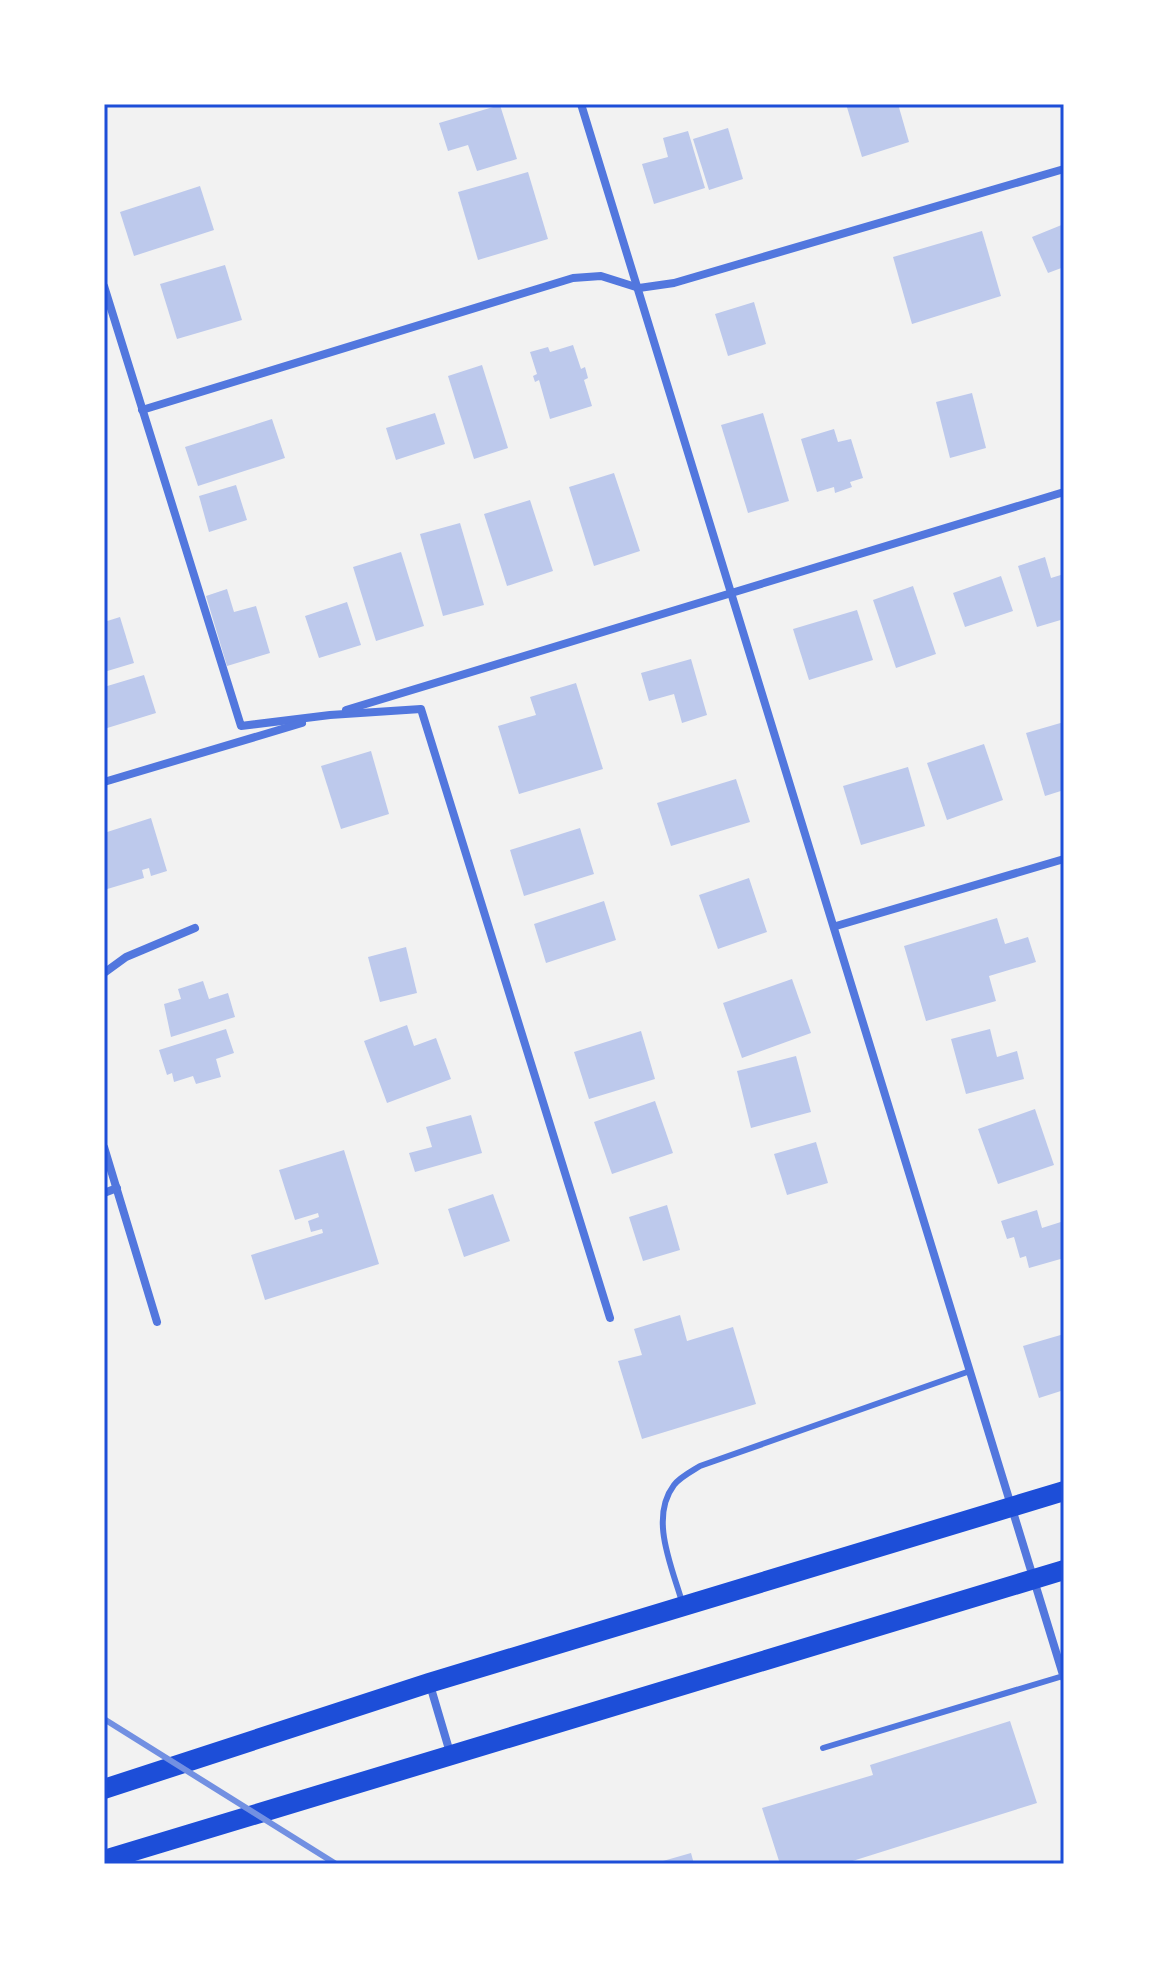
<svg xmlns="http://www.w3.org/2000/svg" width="1168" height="1968" font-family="'Archivo Narrow',sans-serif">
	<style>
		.building { fill: #bdc9ec }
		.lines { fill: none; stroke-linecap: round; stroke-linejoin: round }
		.service { stroke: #5277de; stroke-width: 6 }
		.minor { stroke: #5277de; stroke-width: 8 }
		.primary { stroke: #1d4ed8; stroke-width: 20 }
		.rail { stroke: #7290e2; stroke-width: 6 }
		.neatline { fill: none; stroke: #1d4ed8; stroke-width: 3 }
	</style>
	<rect width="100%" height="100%" fill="#f2f2f2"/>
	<!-- building -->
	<g class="building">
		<path d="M846 104H898L909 142 862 157Z"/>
		<path d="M500 105 517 159 477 171 468 145 448 151 439 123Z"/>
		<path d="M728 128 743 179 709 190 693 139Z"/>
		<path d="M688 131 705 188 654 204 642 164 668 157 663 138Z"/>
		<path d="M528 172 548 239 478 260 458 192Z"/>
		<path d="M200 186 214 230 134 256 120 212Z"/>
		<path d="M1064 224V267L1048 273 1032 237Z"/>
		<path d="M982 231 1001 296 912 324 893 257Z"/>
		<path d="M225 265 242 320 177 339 160 284Z"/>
		<path d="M754 302 766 344 728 356 715 314Z"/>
		<path d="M573 345 581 369 585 367 588 378 584 380 592 406 550 419 539 380 535 382 533 376 537 374 530 352 548 347 550 352Z"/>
		<path d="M482 365 508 448 474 459 448 376Z"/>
		<path d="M972 393 986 448 950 458 936 402Z"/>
		<path d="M435 413 445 444 396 460 386 428Z"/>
		<path d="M763 413 789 501 748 513 721 425Z"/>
		<path d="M272 419 285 458 198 486 185 447Z"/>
		<path d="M834 429 838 442 851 439 863 478 850 482 852 487 835 493 834 487 817 492 801 439Z"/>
		<path d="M614 473 640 551 594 566 569 487Z"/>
		<path d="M236 485 247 520 209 532 199 496Z"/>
		<path d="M530 500 553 571 507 586 484 514Z"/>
		<path d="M460 523 484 605 443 616 420 534Z"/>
		<path d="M401 552 424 626 376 641 353 567Z"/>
		<path d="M1045 557 1051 578 1064 574V619L1037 627 1018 566Z"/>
		<path d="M1001 576 1013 611 965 627 953 593Z"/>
		<path d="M913 586 936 654 896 668 873 600Z"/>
		<path d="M227 589 234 612 256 606 270 653 227 666 206 596Z"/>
		<path d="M347 602 361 645 319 658 305 616Z"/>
		<path d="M857 610 873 660 809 680 793 629Z"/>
		<path d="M120 617 134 663 104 672V622Z"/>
		<path d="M691 659 707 715 682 723 674 694 649 701 641 673Z"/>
		<path d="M144 675 156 713 104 729V687Z"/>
		<path d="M576 683 603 769 519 794 498 726 536 715 530 697Z"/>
		<path d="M1064 722V790L1045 796 1026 733Z"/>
		<path d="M984 744 1003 800 947 820 927 763Z"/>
		<path d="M371 751 389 814 341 829 321 766Z"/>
		<path d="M908 767 925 826 861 845 843 786Z"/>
		<path d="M736 779 750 822 671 846 657 803Z"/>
		<path d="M151 818 167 871 151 876 149 868 142 870 144 878 104 890V833Z"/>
		<path d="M580 828 594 874 524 896 510 850Z"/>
		<path d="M749 878 767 932 718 949 699 895Z"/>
		<path d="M604 901 616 940 546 963 534 924Z"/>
		<path d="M997 918 1005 944 1028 937 1036 962 989 976 996 1001 926 1021 904 946Z"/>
		<path d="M406 947 417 993 380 1002 368 957Z"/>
		<path d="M792 979 811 1033 742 1058 723 1003Z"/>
		<path d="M203 981 209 999 228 993 235 1017 171 1037 164 1004 181 999 178 989Z"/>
		<path d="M407 1025 414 1046 436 1038 451 1079 387 1103 364 1041Z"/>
		<path d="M226 1029 234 1053 216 1059 221 1077 196 1084 193 1076 174 1082 172 1073 167 1075 159 1050Z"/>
		<path d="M990 1029 997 1057 1017 1051 1024 1079 966 1094 951 1039Z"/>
		<path d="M641 1031 655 1079 589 1099 574 1052Z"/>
		<path d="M796 1056 811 1112 751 1128 737 1071Z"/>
		<path d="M655 1101 673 1153 612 1174 594 1122Z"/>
		<path d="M1035 1109 1054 1165 998 1184 978 1129Z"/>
		<path d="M471 1115 482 1153 415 1172 409 1153 432 1147 426 1127Z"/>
		<path d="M816 1142 828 1183 787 1195 774 1154Z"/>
		<path d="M344 1150 379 1264 265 1300 251 1255 323 1233 322 1229 311 1232 308 1221 319 1217 318 1213 295 1220 279 1170Z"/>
		<path d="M493 1194 510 1241 464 1257 448 1209Z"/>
		<path d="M667 1205 680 1250 643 1261 629 1217Z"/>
		<path d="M1037 1210 1042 1228 1064 1221V1258L1029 1268 1026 1256 1020 1258 1014 1237 1007 1239 1001 1221Z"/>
		<path d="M680 1315 687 1341 733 1327 756 1404 642 1439 618 1361 642 1355 634 1329Z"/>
		<path d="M1064 1334V1390L1039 1398 1023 1346Z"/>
		<path d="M1010 1721 1037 1803 843 1864H780L762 1808 873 1775 870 1765Z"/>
		<path d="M691 1853 694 1864H656V1863Z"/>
	</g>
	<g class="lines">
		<!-- service -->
		<g class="service">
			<path d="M682 1602C672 1567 649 1518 674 1485 680 1477 692 1471 700 1466L970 1371"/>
			<path d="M823 1748 1063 1676"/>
		</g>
		<!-- minor -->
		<g class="minor">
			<path d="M581 104 1064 1678"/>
			<path d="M104 286 241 726 330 715 421 709 610 1318"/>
			<path d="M142 410 573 278 601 276 639 288 674 283 1064 169"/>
			<path d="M346 710 1064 492"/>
			<path d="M104 782 302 723"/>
			<path d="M836 926 1064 859"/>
			<path d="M104 973 126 957 195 928"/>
			<path d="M104 1147 157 1322"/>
			<path d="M104 1193 117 1188"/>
			<path d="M430 1685 451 1756"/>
		</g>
		<!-- primary -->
		<g class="primary">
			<path d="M104 1789 429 1683 1064 1491"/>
			<path d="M104 1860 1064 1570"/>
		</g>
		<!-- rail -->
		<path class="rail" d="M104 1719 336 1864"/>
	</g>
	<!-- border -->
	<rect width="1168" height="1968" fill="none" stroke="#ffffff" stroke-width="212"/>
	<rect x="106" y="106" width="956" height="1756" class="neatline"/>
</svg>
